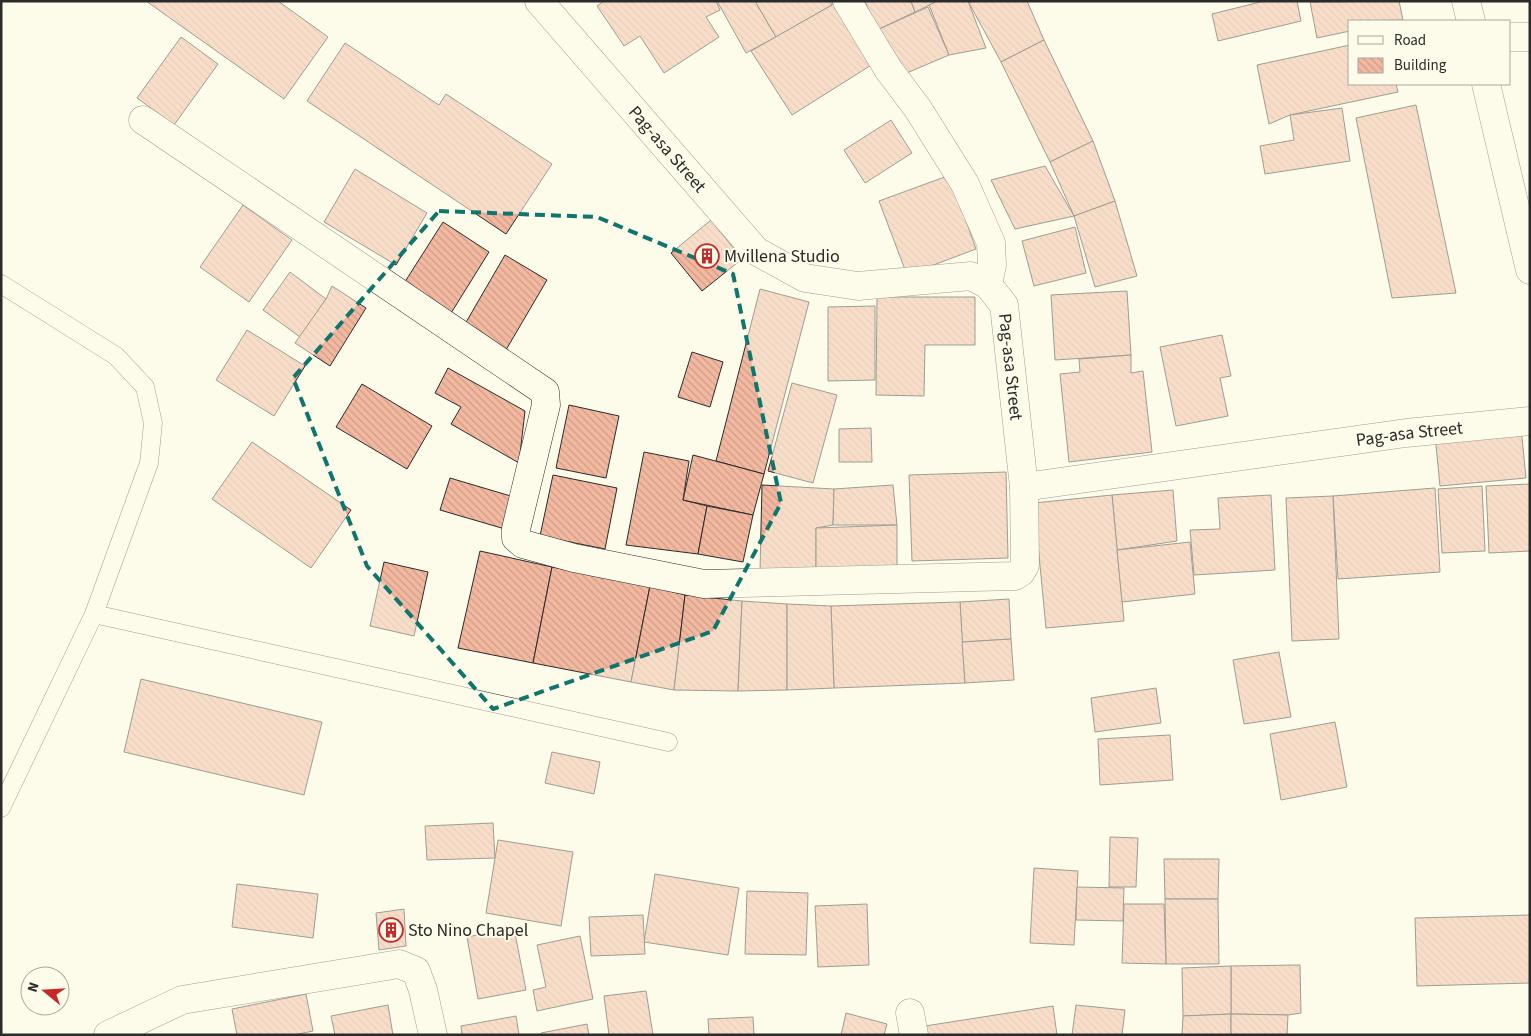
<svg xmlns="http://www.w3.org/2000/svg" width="1531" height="1036" font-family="'Source Sans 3',sans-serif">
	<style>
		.building { fill: url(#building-back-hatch); stroke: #2b2b2b }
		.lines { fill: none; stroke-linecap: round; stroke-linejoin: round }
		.service-casing { stroke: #2b2b2b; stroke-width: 19 }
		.minor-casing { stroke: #2b2b2b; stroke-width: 29 }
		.secondary-casing { stroke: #2b2b2b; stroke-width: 29 }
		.service { stroke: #fdfbea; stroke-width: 18 }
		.minor { stroke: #fdfbea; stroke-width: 28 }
		.secondary { stroke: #fdfbea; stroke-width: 28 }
		.marked { fill: none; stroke: #0f766e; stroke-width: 4; stroke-dasharray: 10 6; stroke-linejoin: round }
		.labels { text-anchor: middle; stroke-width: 4; stroke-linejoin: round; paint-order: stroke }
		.street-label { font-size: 18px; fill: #2b2b2b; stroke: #fdfbea }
		.poi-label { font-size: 18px; fill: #2b2b2b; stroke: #fdfbea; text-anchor: start }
	</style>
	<defs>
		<pattern id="building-back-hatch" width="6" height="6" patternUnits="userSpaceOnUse" patternTransform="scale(1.25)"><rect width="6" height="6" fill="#f2b8a0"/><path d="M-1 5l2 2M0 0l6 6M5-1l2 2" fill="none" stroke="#d09e8a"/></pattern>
	</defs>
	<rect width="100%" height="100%" fill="#fdfbea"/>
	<!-- building -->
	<g class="building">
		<path d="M146 1H278L328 37 284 99Z"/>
		<path d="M604 1H716L720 10 706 17 719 37 664 73 640 36 624 46 597 6Z"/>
		<path d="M717 1H755L776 37 746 53Z"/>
		<path d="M755 1H830L832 5 776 37Z"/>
		<path d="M833 1 873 64 792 115 751 51 832 5Z"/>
		<path d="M865 1H911L915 12 877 30Z"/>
		<path d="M911 1H938L915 12Z"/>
		<path d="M938 1H968L986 48 949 55 929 5Z"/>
		<path d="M973 1H1027L1044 40 1001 62 969 3Z"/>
		<path d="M1264 1H1297L1301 21 1218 41 1212 14Z"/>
		<path d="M1399 1 1403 20 1350 21V31L1317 38 1310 2Z"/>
		<path d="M928 7 949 55 902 75 877 30Z"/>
		<path d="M181 37 218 64 174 125 137 98Z"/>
		<path d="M1044 40 1093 141 1050 162 1001 62Z"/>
		<path d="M345 43 439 105 446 94 552 164 506 234 307 101Z"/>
		<path d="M1350 45V84H1396L1398 92 1290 115 1269 124 1257 65Z"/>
		<path d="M1416 105 1456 293 1392 298 1356 118Z"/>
		<path d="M1342 108 1350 161 1265 174 1260 146 1294 140 1290 115Z"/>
		<path d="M891 120 912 153 865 183 844 150Z"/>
		<path d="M1093 141 1115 201 1074 216 1050 162Z"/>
		<path d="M1045 166 1074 216 1015 229 991 180Z"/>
		<path d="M355 169 427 213 396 265 324 222Z"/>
		<path d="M950 175 976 249 907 275 879 201Z"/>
		<path d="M1115 201 1137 276 1095 287 1074 216Z"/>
		<path d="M243 205 292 240 249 302 200 267Z"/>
		<path d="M711 220 742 259 702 291 671 253Z"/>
		<path d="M443 222 489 252 448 318 401 288Z"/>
		<path d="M1075 227 1086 273 1034 286 1022 241Z"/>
		<path d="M505 255 547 280 503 355 461 331Z"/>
		<path d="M290 272 326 299 300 337 263 310Z"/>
		<path d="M332 286 366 308 330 366 295 343 326 299Z"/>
		<path d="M760 289 809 302 764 474 716 461Z"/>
		<path d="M1127 291 1131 355 1055 360 1051 295Z"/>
		<path d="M877 297H975V345H925L924 396 876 395Z"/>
		<path d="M875 306V380L828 381V307Z"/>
		<path d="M247 330 305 366 274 416 216 380Z"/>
		<path d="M1222 335 1231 376 1220 378 1228 416 1176 426 1160 347Z"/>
		<path d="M692 352 723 362 710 407 678 397Z"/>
		<path d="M1131 355V373L1143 371 1152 452 1069 462 1060 374 1080 372 1079 359Z"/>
		<path d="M448 368 525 411 519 463 451 424 461 407 435 393Z"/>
		<path d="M792 383 837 395 813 483 768 471Z"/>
		<path d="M362 384 432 426 407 469 336 427Z"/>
		<path d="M569 405 619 416 606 478 556 468Z"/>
		<path d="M1521 427 1526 478 1440 486 1435 435Z"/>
		<path d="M871 428 872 462H839V429Z"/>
		<path d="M252 442 351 510 311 568 212 499Z"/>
		<path d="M644 452 689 461 683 500 707 506 698 554 626 545Z"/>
		<path d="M693 455 764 474 753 515 683 500Z"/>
		<path d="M1006 472 1008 558 912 561 909 475Z"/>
		<path d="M553 475 617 488 605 549 540 536Z"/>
		<path d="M450 478 514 497 505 529 440 510Z"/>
		<path d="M1530 484V551L1489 553 1486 486Z"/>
		<path d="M762 485 834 489 833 525 816 528V573L760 572Z"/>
		<path d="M893 485 897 525H833L834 489Z"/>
		<path d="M1482 486 1485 551 1442 553 1438 489Z"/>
		<path d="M1435 488 1440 572 1338 579 1333 496Z"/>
		<path d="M1173 490 1177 541 1117 550 1112 495Z"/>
		<path d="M1112 495 1124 621 1046 628 1034 503Z"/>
		<path d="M1271 495 1275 570 1194 575 1190 530 1220 529 1218 498Z"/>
		<path d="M1333 496 1339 639 1292 641 1286 498Z"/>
		<path d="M707 506 753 515 743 562 698 554Z"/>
		<path d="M897 525V571L816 573V528Z"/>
		<path d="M1190 542 1195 594 1122 602 1117 550Z"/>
		<path d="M480 551 552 567 533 663 458 648Z"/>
		<path d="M384 562 428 572 414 636 370 626Z"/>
		<path d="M552 567 650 586 631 682 533 663Z"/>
		<path d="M650 586 685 595 674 690 631 682Z"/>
		<path d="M685 595 742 601 738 691 674 690Z"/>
		<path d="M1009 599 1011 639 962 642 960 602Z"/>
		<path d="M742 601 787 604V690L738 691Z"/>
		<path d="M960 602 965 683 834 688 831 606Z"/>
		<path d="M787 604 831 606 834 688 787 690Z"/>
		<path d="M1011 639 1014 680 965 683 962 642Z"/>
		<path d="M1279 652 1291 717 1244 724 1233 660Z"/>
		<path d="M141 679 322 722 304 795 124 752Z"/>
		<path d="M1156 688 1161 723 1095 732 1091 698Z"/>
		<path d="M1335 722 1347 787 1281 800 1270 734Z"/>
		<path d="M1170 735 1173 780 1100 785 1098 739Z"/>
		<path d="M552 752 600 762 594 794 545 783Z"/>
		<path d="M493 823 495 858 427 860 425 826Z"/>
		<path d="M1110 837 1138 838 1136 887H1109Z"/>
		<path d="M498 840 573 852 561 926 486 913Z"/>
		<path d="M1164 859H1219L1218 899H1165Z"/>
		<path d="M1034 868 1078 871 1074 945 1030 943Z"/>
		<path d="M655 874 739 888 728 955 644 942Z"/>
		<path d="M237 884 318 894 313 938 232 927Z"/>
		<path d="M1077 887 1124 888 1123 921 1076 920Z"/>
		<path d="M747 891 808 893 806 955 745 954Z"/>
		<path d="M1165 899H1218L1219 964H1166Z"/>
		<path d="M867 904 869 965 818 967 815 906Z"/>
		<path d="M1124 904H1164L1166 964 1122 963Z"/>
		<path d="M404 909 406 946 379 950 376 913Z"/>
		<path d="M643 915 645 954 591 956 589 917Z"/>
		<path d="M1530 915V983L1417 986 1415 918Z"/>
		<path d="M514 928 526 990 478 999 467 937Z"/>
		<path d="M580 936 593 999 537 1011 533 990 546 987 537 945Z"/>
		<path d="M1300 965 1301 1013 1288 1015 1231 1014V966Z"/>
		<path d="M1231 966V1014L1183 1016 1182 968Z"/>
		<path d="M646 991 653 1035H609L604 996Z"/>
		<path d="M306 994 313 1031 294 1035H237L232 1009Z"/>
		<path d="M388 1005 393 1035H335L331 1016Z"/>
		<path d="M1076 1005 1125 1010 1122 1035H1072Z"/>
		<path d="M1053 1006 1057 1035H926L925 1026Z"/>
		<path d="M846 1013 887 1024 884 1035H841Z"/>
		<path d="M1231 1014V1035H1182L1183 1016Z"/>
		<path d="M1231 1014 1288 1015 1287 1035H1231Z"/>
		<path d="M516 1016 519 1035H462L461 1026Z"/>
		<path d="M753 1017 754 1035H709L708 1019Z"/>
		<path d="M587 1024 589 1035H541V1033Z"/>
	</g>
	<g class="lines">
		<!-- service casing -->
		<g class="service-casing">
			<g id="service">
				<path d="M1 284 116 356 145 387 153 423 149 463 94 614 1 808"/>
				<path d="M94 614 668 742"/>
			</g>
		</g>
		<!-- minor casing -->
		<g class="minor-casing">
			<g id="minor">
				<path id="s1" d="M539 1 756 251 805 278 858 286 971 276 988 285 1004 305 1024 487 1406 433 1530 421"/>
				<path d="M847 1 888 69 918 109 965 184 991 243 992 265 988 285"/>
				<path d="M1510 37H1530"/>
				<path d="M143 120 545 392 546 405 516 529V538L523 544 574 558 704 584 1015 576 1021 572 1025 565 1024 487"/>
				<path d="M910 1013 914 1035"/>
				<path d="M108 1035 182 1000 399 964 416 971 423 990 433 1035"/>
			</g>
		</g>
		<!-- secondary casing -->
		<g class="secondary-casing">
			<g id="secondary">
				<path d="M1466 1 1471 21"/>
				<path d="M1486 84 1530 270"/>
			</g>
		</g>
		<!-- service -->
		<use href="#service" class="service"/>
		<!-- minor -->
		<use href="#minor" class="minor"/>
		<!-- secondary -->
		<use href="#secondary" class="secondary"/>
	</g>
	<!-- marked area -->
	<path d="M0 0H1531V1036H0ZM439 211 597 217 733 274 781 503 713 631 493 709 367 566 293 378Z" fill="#fdfbea" fill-opacity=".55" fill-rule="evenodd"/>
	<path class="marked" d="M439 211 597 217 733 274 781 503 713 631 493 709 367 566 293 378Z"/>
	<!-- icons -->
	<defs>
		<g id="building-ring" transform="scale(1.25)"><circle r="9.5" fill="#fdfbea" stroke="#c62828" stroke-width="1.5"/><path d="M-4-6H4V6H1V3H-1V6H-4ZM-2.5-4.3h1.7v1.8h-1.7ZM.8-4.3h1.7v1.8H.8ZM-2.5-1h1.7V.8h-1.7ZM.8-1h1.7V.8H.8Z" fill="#c62828"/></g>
	</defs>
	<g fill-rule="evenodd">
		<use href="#building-ring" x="707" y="256"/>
		<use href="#building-ring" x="391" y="930"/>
	</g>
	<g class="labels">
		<!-- street labels -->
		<g class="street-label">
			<text dy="6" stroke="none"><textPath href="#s1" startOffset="196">Pag-asa Street</textPath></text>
			<text dy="6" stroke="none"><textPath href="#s1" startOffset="661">Pag-asa Street</textPath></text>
			<text dy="6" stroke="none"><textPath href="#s1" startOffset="1171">Pag-asa Street</textPath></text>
		</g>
		<!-- poi labels -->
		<g class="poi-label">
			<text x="724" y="262">Mvillena Studio</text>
			<text x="408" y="936">Sto Nino Chapel</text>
		</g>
	</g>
	<!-- border -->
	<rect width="1531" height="1036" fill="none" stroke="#2b2b2b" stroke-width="5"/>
	<!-- legend -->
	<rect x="1348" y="20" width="162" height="65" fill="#fdfbea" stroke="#a9a89e"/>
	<rect x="1358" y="36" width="25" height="8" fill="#fdfbea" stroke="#a9a89e"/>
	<text x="1394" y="45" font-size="15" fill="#2b2b2b">Road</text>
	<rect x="1358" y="58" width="25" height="15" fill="url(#building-back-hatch)" stroke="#a9a89e"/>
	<text x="1394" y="70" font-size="15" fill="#2b2b2b">Building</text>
	<!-- north arrow -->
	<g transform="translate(45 991) rotate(288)"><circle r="24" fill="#fdfbea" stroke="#a9a89e"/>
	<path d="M0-4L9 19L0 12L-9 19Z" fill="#c62828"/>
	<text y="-8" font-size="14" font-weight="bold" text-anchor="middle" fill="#2b2b2b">N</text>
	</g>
</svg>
